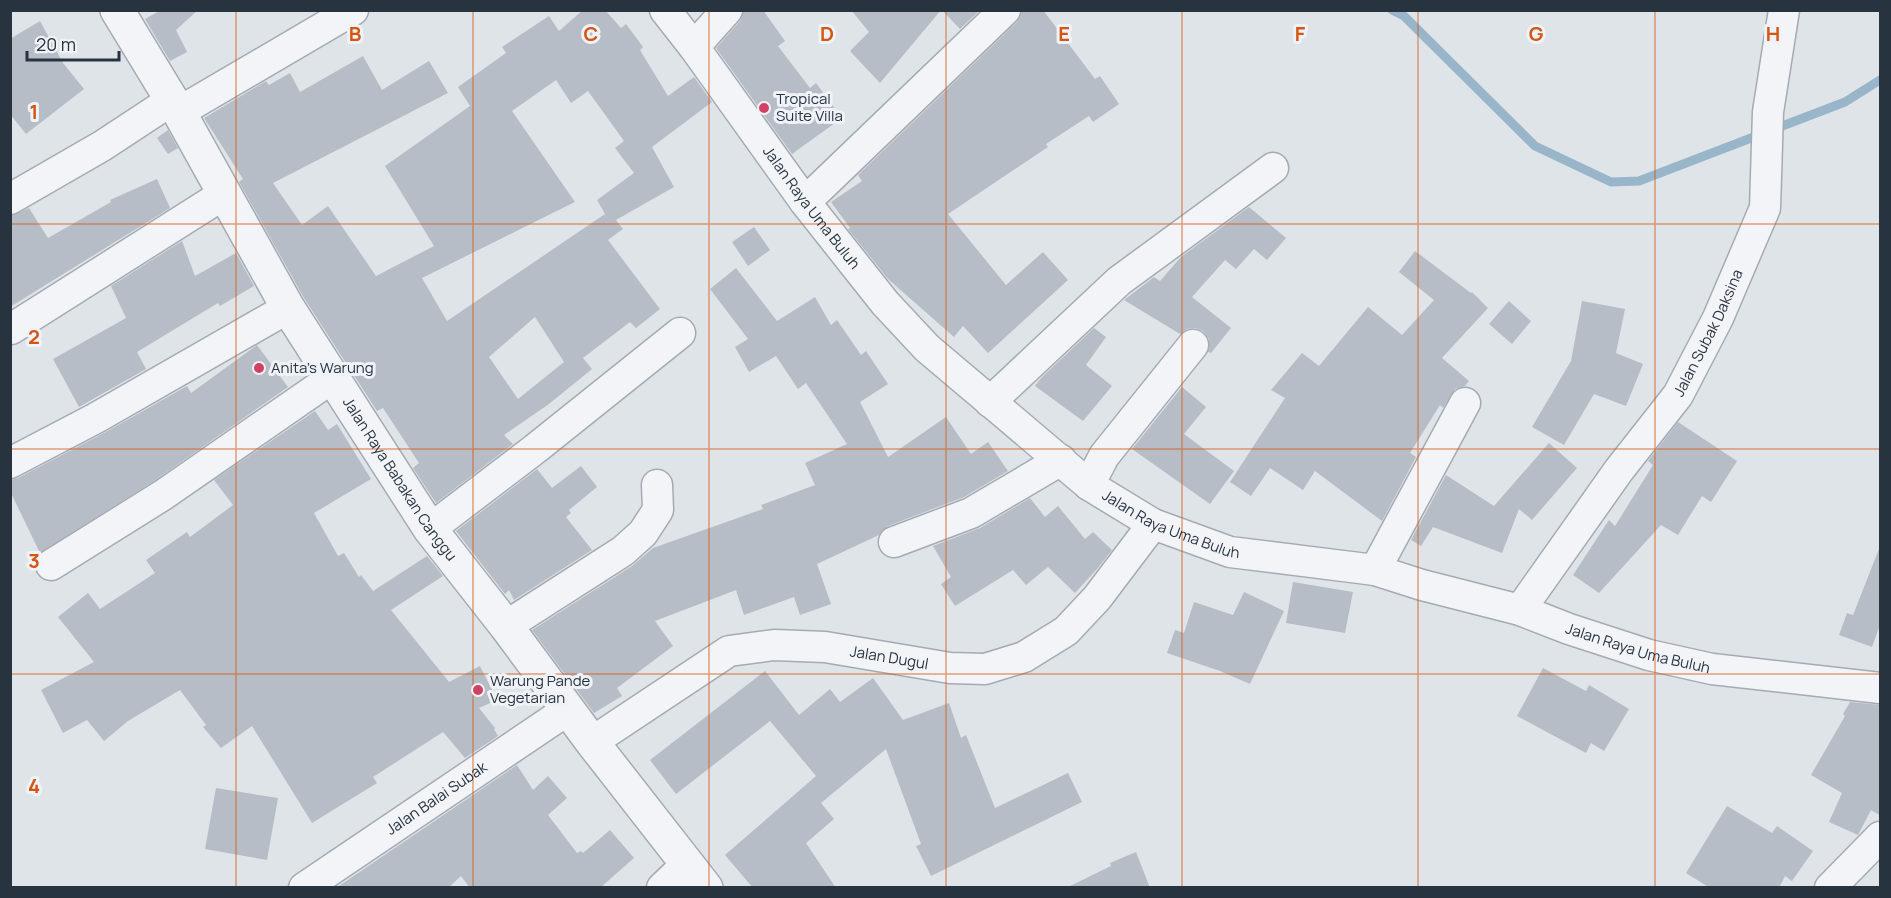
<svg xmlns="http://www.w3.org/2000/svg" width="1891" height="898" font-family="Manrope,sans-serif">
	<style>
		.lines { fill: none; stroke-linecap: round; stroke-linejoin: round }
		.stream { stroke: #99b5ca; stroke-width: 9 }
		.building { fill: #b6bdc6; fill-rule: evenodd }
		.minor-casing { stroke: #a4abb3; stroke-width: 33 }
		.tertiary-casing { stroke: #a4abb3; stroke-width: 36 }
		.minor { stroke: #f2f4f7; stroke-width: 30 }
		.tertiary { stroke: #f2f4f7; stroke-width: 33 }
		.grid { fill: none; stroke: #d55511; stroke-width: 1.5; stroke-opacity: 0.55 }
		.poi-dot { fill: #d14163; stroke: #eff2f6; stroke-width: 2 }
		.labels { text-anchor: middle; stroke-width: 6; stroke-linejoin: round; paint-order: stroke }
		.poi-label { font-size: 15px; fill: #283340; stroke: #eff2f6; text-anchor: start }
		.street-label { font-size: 15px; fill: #283340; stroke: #eff2f6 }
		.grid-label { font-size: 20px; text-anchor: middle; font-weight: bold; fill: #d55511; stroke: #eff2f6; stroke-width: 6; stroke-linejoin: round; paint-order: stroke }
	</style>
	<rect width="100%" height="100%" fill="#dfe4e9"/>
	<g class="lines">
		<!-- stream -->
		<path class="stream" d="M1392 10 1404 16 1535 146 1611 182 1639 181 1845 102 1880 80"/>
	</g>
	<!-- building -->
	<g class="building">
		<path d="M161 10H198L176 30 187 52 170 61 145 19Z"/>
		<path d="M583 10H605L621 28 626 24 643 47 640 50 668 96 694 77 712 102 652 147 674 187 616 220 623 229 608 240 660 309 636 328 630 322 583 358 592 369 549 404 504 435 513 444 436 503 413 468 419 463 383 408 377 411 304 298 239 182 243 179 204 118 266 81 269 85 290 73 300 92 363 56 382 90 429 61 448 93 273 183 302 225 328 206 376 276 434 246 385 166 470 106 458 87 506 53 502 47 549 16 559 31ZM556 80 571 103 588 91 624 141 615 148 634 173 597 200 605 214 447 321 422 278 575 202 512 111ZM535 317 564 362 518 399 489 357Z"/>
		<path d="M744 10H763L785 41 778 46 810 88 816 83 842 118 792 154 716 48 740 21Z"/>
		<path d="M851 10H941L880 83 850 51 869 32Z"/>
		<path d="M942 10H980L960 29Z"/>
		<path d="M1022 10H1043L1095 79 1100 76 1119 104 1093 122 1089 116 1046 144 1048 147 948 214 1006 285 1043 252 1068 280 988 353 963 326 954 337 888 279 848 229 850 228 831 202 862 181 858 175 1017 22Z"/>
		<path d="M40 21 63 63 84 89 26 134 10 114V39Z"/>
		<path d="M168 130 178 148 168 154 157 138Z"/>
		<path d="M157 179 170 208 10 307V216L29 208 48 238 111 202 110 200Z"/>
		<path d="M1249 207 1286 238 1267 260 1254 249 1236 269 1225 260 1192 297 1231 328 1211 353 1208 352 1209 339 1203 331 1195 328 1187 329 1180 334 1124 300 1154 277 1160 281 1181 257Z"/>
		<path d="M754 227 770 250 748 266 732 242Z"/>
		<path d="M182 241 195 276 236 253 254 286 220 306 218 303 137 352 146 369 79 407 53 359 126 318 111 286Z"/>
		<path d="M1415 251 1471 293 1472 292 1488 308 1442 358 1469 381 1465 386 1455 389 1443 408 1440 405 1410 453 1416 457 1382 521 1315 471 1303 490 1270 468 1251 496 1230 482 1285 398 1271 390 1302 353 1319 366 1368 307 1402 335 1434 300 1399 272Z"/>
		<path d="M736 268 777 321 815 297 831 325 837 320 861 355 866 351 888 384 860 402 888 457 946 417 971 454 988 442 1008 471 964 497 888 526 879 535 817 564 831 604 800 615 794 597 744 615 736 590 655 621 673 646 617 688 622 696 594 713 532 630 632 566 653 548 763 509 761 505 815 485 805 463 847 444 806 383 798 389 776 356 749 372 735 347 748 339 710 289Z"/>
		<path d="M1509 301 1531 321 1512 344 1489 324Z"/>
		<path d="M1582 301 1625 309 1616 353 1643 364 1626 406 1594 394 1564 445 1532 427 1571 361Z"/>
		<path d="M1094 328 1106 337 1086 365 1112 386 1083 421 1035 386 1041 378Z"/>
		<path d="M257 345 288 387 154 481 40 553 10 491V480L18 478 104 433 187 386 191 393Z"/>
		<path d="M1182 387 1206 407 1184 434 1234 471 1210 504 1132 449Z"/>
		<path d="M315 411 328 430 337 424 371 479 314 513 338 556 344 553 359 577 361 575 373 591 427 556 443 576 391 610 449 682 480 666 497 700 479 708 495 728 494 729 498 736 465 758 443 732 373 777 377 783 312 823 252 726 221 748 203 727 206 725 180 690 128 721 104 741 87 720 63 733 41 690 94 662 58 617 88 593 100 609 155 573 146 560 187 532 190 537 233 505 214 480Z"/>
		<path d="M1678 422 1737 461 1711 502 1702 496 1678 535 1661 525 1599 593 1573 575 1609 520 1615 526 1653 465 1648 461Z"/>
		<path d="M1549 443 1577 468 1532 520 1519 509 1502 553 1433 527 1421 546 1411 540 1446 475 1494 506Z"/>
		<path d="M581 466 597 487 569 510 571 513 566 517 592 550 514 600 509 590 505 594 456 531 537 469 552 488Z"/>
		<path d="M1030 498 1045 517 1058 506 1085 539 1093 532 1112 550 1097 569 1075 593 1048 567 1026 585 1013 570 955 606 941 584 951 577 933 546 980 528Z"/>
		<path d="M1879 549 1881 622 1872 647 1839 635 1847 613 1853 615Z"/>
		<path d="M1293 582 1353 592 1345 633 1286 623Z"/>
		<path d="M1244 592 1284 611 1250 684 1220 671 1167 653 1175 630 1184 633 1194 602 1233 615Z"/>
		<path d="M1543 668 1586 691 1589 685 1629 709 1604 751 1591 743 1586 753 1517 716Z"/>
		<path d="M765 671 799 715 830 689 840 702 873 678 903 720 949 703 961 738 966 735 995 808 1068 773 1082 802 931 876 916 846 921 844 886 749 821 803 834 819 806 843 836 888H753L725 855 816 776 770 721 676 794 650 760Z"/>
		<path d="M1850 702 1881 705V816L1871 810 1858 835 1829 822 1842 793 1811 775 1845 716 1843 714Z"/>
		<path d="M517 765 533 790 548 776 567 798 548 815 577 853 581 851 583 853 610 830 634 858 600 888H470L461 876 448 888H336Z"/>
		<path d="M216 788 278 798 267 860 205 849Z"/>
		<path d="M1727 806 1772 833 1777 826 1813 851 1792 881 1785 876 1779 888H1710L1686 873Z"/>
		<path d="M1136 852 1150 888H1066L1111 866 1110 863Z"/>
	</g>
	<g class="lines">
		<!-- minor casing -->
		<g class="minor-casing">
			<g id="minor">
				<path id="s1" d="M665 10 694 47 805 202 885 303 927 348 1089 485 1153 524 1230 552 1375 570 1422 585 1520 610 1569 629 1649 655 1712 669 1880 688"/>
				<path d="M694 47 727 10"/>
				<path d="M179 112 353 10"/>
				<path d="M10 199 102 146 172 100"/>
				<path d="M805 202 1005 10"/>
				<path d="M11 329 224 194"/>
				<path d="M990 402 1119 281 1273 168"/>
				<path d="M10 463 96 418 288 308"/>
				<path d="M1089 485 1104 456 1193 345"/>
				<path d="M430 529 535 449 680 333"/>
				<path d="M894 542 971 513 1061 460"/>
				<path d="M51 565 163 495 332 378"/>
				<path d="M1375 570 1465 403"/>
				<path id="s2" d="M1520 610 1619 470 1678 395 1718 318 1765 208 1768 112 1784 10"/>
				<path d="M506 626 623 551 643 533 658 510 657 485"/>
				<path id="s3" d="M592 742 729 651 774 645 825 647 950 668 985 669 1024 657 1066 631 1097 598 1153 524"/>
				<path id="s4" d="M304 888 569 709"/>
				<path d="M662 888 687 864"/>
				<path d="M1830 888 1880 837"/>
			</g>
		</g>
		<!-- tertiary casing -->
		<g class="tertiary-casing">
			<g id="tertiary">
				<path id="s5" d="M117 10 179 112 288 308 430 529 506 626 592 742 706 888"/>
			</g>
		</g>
		<!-- minor -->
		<use href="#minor" class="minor"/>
		<!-- tertiary -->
		<use href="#tertiary" class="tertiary"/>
	</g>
	<!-- grid -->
	<path class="grid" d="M236 10V888M473 10V888M709 10V888M946 10V888M1182 10V888M1418 10V888M1655 10V888M10 224H1880M10 449H1880M10 674H1880"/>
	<!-- markers -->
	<g class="poi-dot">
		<circle cx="764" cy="108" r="6"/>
		<circle cx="259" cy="368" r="6"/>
		<circle cx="478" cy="690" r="6"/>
	</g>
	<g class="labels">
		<!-- poi labels -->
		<g class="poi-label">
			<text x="776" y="104">Tropical<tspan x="776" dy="17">Suite Villa</tspan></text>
			<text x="271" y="373">Anita’s Warung</text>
			<text x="490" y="686">Warung Pande<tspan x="490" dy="17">Vegetarian</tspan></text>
		</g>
		<!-- street labels -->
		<g class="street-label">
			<text dy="5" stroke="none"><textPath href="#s1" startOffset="246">Jalan Raya Uma Buluh</textPath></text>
			<text dy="5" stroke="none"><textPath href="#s2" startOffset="336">Jalan Subak Daksina</textPath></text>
			<text dy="5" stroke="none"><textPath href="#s5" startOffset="548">Jalan Raya Babakan Canggu</textPath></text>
			<text dy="5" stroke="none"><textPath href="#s1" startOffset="732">Jalan Raya Uma Buluh</textPath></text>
			<text dy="5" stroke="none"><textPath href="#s1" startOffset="1218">Jalan Raya Uma Buluh</textPath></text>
			<text dy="5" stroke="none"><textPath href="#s3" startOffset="326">Jalan Dugul</textPath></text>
			<text dy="5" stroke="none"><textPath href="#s4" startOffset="160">Jalan Balai Subak</textPath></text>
		</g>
	</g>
	<g class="grid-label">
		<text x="355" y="41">B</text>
		<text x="591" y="41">C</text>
		<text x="827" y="41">D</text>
		<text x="1064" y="41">E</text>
		<text x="1300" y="41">F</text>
		<text x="1536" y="41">G</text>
		<text x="1773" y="41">H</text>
		<text x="34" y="119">1</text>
		<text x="34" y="344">2</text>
		<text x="34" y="568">3</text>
		<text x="34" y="793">4</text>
	</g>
	<!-- border -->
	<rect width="1891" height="898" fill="none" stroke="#283340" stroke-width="24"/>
	<!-- scale -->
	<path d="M27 51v9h92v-9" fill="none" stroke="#283340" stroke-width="3"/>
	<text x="36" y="51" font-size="18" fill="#283340" stroke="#eff2f6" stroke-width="4.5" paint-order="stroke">20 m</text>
</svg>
